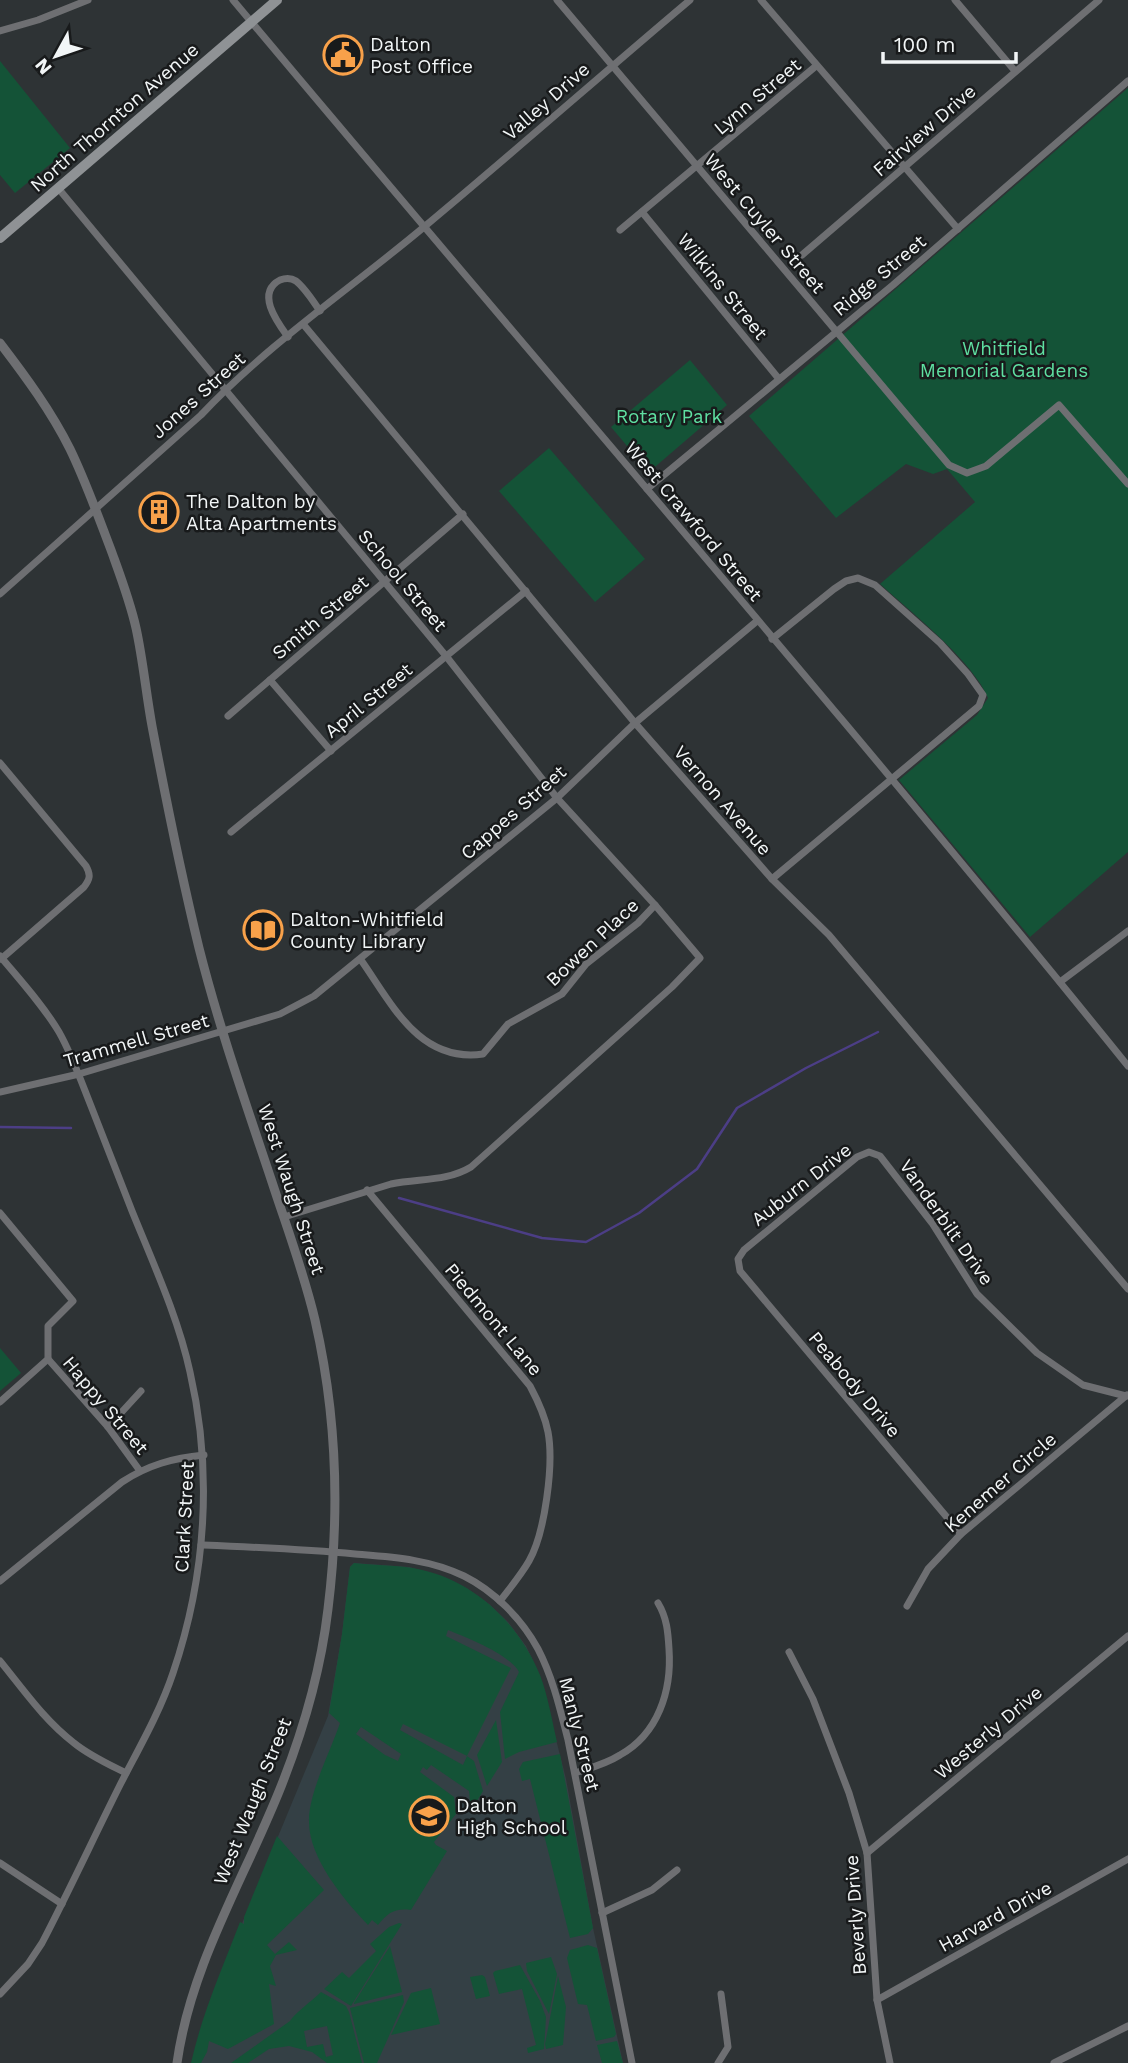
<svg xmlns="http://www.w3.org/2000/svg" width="1128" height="2063" font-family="'Work Sans',sans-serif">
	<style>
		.built { fill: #344045 }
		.green { fill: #145337; fill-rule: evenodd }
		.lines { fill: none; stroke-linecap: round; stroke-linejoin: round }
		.stream { stroke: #4c3e86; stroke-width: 2.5 }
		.minor { stroke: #6e6f72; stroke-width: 7 }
		.tertiary { stroke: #6e6f72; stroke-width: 9 }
		.secondary { stroke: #8f9295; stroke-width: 10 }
		.labels { text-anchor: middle; stroke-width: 5; stroke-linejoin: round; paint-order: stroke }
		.poi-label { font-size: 19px; fill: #f2f6f7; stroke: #181a1b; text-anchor: start }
		.street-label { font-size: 19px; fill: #f2f6f7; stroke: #181a1b }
		.park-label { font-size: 19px; fill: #5fe0a2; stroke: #181a1b }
	</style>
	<rect width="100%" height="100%" fill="#2e3335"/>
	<!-- built -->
	<path class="built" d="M354 1563 409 1567 444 1577 468 1589 489 1604 508 1622 526 1646 540 1676 566 1779 593 1928 623 2063H195L202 2029 243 1921 328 1716 342 1634 350 1567Z"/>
	<!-- green -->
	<g class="green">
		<path d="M0 61 70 148 15 193 0 175Z"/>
		<path d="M1128 88V852L1030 937 899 780 977 715 988 698C974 662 910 611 880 584L975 502 947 469 933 474 906 464 836 518 749 416Z"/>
		<path d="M690 360 727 405 649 472 611 427Z"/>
		<path d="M549 448 645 559 595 602 499 491Z"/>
		<path d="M0 1348 21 1373 0 1391Z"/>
		<path d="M354 1563C373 1565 394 1565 413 1568 471 1578 518 1621 540 1675 548 1696 552 1720 557 1742L519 1752 505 1759 500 1712 519 1672C509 1654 468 1638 448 1630L446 1636 511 1668 467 1756 474 1761 483 1791 471 1811 469 1791 431 1765 427 1770 423 1767 420 1772 454 1797 456 1814 434 1842 436 1845 447 1851 411 1910C394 1908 388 1913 378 1925L372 1920 368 1925C344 1900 309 1858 309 1822 308 1794 331 1750 340 1723L329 1713 342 1634 350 1567ZM403 1724 467 1756 463 1765 400 1730ZM361 1727 401 1754 398 1761 385 1755 356 1734Z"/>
		<path d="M496 1720 502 1762 487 1786 477 1755Z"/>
		<path d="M560 1754 593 1928 588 1934 570 1938 530 1779 522 1781 519 1769 523 1762Z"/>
		<path d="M277 1836 324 1890 267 1945 275 1954 289 1942 297 1950 276 1955 270 1966 276 1986 269 1984 274 2024 228 2049 209 2041 207 2052 201 2063H191C202 2014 222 1969 240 1922L244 1924V1917Z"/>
		<path d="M399 1923 402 1924 351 2006 324 1989 342 1972 349 1978 376 1951 370 1944 389 1927Z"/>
		<path d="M588 1945 597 1948 616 2034 614 2037 596 2041 587 2005 578 2004 567 1958 570 1950Z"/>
		<path d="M390 1946 402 1992 354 2004V2003Z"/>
		<path d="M551 1957 557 1974 549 2014 527 1971 526 1963Z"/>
		<path d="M520 1965 540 2001 546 2017 544 2049 528 2053 527 2048 536 2045 522 1989 499 1994 493 1973 495 1971Z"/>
		<path d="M482 1975 485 1977 490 1996 476 1999 470 1977Z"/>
		<path d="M558 1976 566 2007 563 2045 546 2049 545 2044Z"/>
		<path d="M431 1988 440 2024 391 2035 411 1993Z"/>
		<path d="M321 1992 346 2006 349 2012 362 2063H327L312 2052 289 2046 269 2049 248 2063H231L290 2021C295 2013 313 2000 321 1992ZM327 2026 333 2055 326 2057 323 2044 307 2047 304 2031Z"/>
		<path d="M403 1995 404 2002 377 2063H364L350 2008Z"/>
		<path d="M617 2041 623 2063H602L597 2045Z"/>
	</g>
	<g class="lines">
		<!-- stream -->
		<g class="stream">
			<path d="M0 1127 71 1128"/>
			<path d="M399 1198 542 1238 586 1242 639 1213 697 1169 737 1108 806 1068 878 1032"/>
		</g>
		<!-- minor -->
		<g class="minor">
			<path d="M233 0C531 356 836 705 1128 1066"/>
			<path d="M557 0 949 465 967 473 986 466 1059 405 1128 484"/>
			<path d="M761 0 958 229"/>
			<path d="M955 0 1015 71"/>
			<path d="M0 31 38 20 88 0"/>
			<path d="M58 188 446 656 557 798 655 905 700 958 672 987 471 1167C446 1182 419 1178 391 1184L284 1217"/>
			<path d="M642 212 779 379"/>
			<path d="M620 230 816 66"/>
			<path d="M802 255 1099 0"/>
			<path d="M303 324 635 723 772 879 829 935 1128 1289"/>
			<path d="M288 337C278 323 255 293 280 280 285 278 290 277 296 281 305 288 313 301 320 311"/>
			<path d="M647 489 893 285 1128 81"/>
			<path d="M0 594 201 415C268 344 350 289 424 227 514 152 601 75 690 0"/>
			<path d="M270 680 331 751"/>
			<path d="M228 716 463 514"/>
			<path d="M0 763 86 866C91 875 90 879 84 887L1 959"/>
			<path d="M231 832 526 591"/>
			<path d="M772 879 979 706 983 695 968 674 940 643 875 585 858 578 846 581 834 589 772 639"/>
			<path d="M0 956C20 980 43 1005 59 1032 72 1055 81 1081 91 1106 105 1141 118 1176 132 1211 153 1263 178 1317 190 1372 213 1472 206 1576 173 1673 160 1712 139 1748 120 1785 94 1837 69 1891 42 1943L28 1964 0 1994"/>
			<path d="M361 960C392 1004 419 1063 483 1054L508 1024 562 994 586 964 638 923 655 905"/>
			<path d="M1060 982 1128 931"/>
			<path d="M0 1092 79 1074 280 1014 314 996 557 798 635 723 757 621"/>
			<path d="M367 1190 530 1386C538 1401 545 1416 548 1432 554 1464 545 1533 529 1561 521 1575 510 1588 500 1601"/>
			<path d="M0 1213 73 1301 48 1326V1359L0 1402"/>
			<path d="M48 1359 108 1427 140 1471"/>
			<path d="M108 1427 141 1391"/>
			<path d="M961 1534 740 1271 738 1259 744 1250 857 1157 869 1152 880 1156 932 1223 977 1294 1037 1353 1083 1385 1126 1396"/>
			<path d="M201 1545C252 1547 304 1549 355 1554 392 1557 429 1559 464 1576 494 1591 522 1619 538 1649 553 1678 560 1709 568 1740L632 2063"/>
			<path d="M0 1581 122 1482C148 1465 173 1458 204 1455"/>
			<path d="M907 1606 928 1569 961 1534 1127 1395"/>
			<path d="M789 1652 813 1699 849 1793 867 1853 877 2000 890 2063"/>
			<path d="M0 1661C23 1689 44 1720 74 1743 90 1756 108 1764 126 1773"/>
			<path d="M575 1773C590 1768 606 1764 620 1755 658 1734 672 1691 669 1649 668 1632 667 1618 658 1603"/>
			<path d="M867 1853 1128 1636"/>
			<path d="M0 1863 62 1904"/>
			<path d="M602 1913 652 1890 677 1870"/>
			<path d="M877 2000 1128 1859"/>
			<path d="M718 2063 728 2047 721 1994"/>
			<path d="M1054 2063 1128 2026"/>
		</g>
		<!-- tertiary -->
		<path class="tertiary" d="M0 343C26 377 51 411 70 449 86 482 98 516 111 550 120 575 130 601 136 628 143 660 146 693 152 726 166 800 181 874 199 948 219 1027 246 1104 272 1182 287 1228 304 1273 315 1320 337 1416 340 1512 328 1609 321 1668 304 1728 282 1784 246 1876 191 1963 177 2063"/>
		<!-- secondary -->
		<path class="secondary" d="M0 238 277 0"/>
	</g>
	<!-- icons -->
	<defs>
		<g id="civic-ring" transform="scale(2.0125)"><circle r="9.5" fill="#181a1b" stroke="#f8a14a" stroke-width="1.5"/><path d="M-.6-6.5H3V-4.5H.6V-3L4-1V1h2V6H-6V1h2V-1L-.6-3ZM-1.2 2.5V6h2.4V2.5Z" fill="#f8a14a"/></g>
		<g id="building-ring" transform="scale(2.0125)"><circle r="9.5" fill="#181a1b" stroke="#f8a14a" stroke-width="1.5"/><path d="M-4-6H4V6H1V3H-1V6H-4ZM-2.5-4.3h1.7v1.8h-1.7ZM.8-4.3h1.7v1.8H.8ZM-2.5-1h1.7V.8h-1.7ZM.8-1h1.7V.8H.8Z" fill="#f8a14a"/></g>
		<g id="library-ring" transform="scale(2.0125)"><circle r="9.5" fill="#181a1b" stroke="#f8a14a" stroke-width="1.5"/><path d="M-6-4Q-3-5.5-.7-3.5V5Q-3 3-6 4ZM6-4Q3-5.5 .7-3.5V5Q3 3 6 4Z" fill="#f8a14a"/></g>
		<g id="school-ring" transform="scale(2.0125)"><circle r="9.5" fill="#181a1b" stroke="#f8a14a" stroke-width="1.5"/><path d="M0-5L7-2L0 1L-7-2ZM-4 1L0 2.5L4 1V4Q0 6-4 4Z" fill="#f8a14a"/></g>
	</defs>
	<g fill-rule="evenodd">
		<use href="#civic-ring" x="343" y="55"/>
		<use href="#building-ring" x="159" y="512"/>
		<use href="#library-ring" x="263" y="930"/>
		<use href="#school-ring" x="429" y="1816"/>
	</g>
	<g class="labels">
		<!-- poi labels -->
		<g class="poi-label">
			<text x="370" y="51">Dalton<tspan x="370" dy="22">Post Office</tspan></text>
			<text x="186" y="508">The Dalton by<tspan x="186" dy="22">Alta Apartments</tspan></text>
			<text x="290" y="926">Dalton-Whitfield<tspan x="290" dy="22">County Library</tspan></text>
			<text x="456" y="1812">Dalton<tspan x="456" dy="22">High School</tspan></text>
		</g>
		<!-- street labels -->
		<g class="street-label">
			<text transform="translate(757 96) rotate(-40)" y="7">Lynn Street</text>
			<text transform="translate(546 101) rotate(-41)" y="7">Valley Drive</text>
			<text transform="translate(114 117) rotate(-41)" y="7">North Thornton Avenue</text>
			<text transform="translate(924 130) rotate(-41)" y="7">Fairview Drive</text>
			<text transform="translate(765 223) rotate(50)" y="7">West Cuyler Street</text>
			<text transform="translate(879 275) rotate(-40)" y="7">Ridge Street</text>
			<text transform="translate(723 286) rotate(51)" y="7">Wilkins Street</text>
			<text transform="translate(198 395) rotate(-42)" y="7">Jones Street</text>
			<text transform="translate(694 521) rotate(50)" y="7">West Crawford Street</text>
			<text transform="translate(403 580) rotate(50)" y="7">School Street</text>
			<text transform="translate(320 617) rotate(-40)" y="7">Smith Street</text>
			<text transform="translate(368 700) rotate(-39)" y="7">April Street</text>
			<text transform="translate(723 800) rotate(49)" y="7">Vernon Avenue</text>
			<text transform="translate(513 812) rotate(-41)" y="7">Cappes Street</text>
			<text transform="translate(592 942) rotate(-43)" y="7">Bowen Place</text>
			<text transform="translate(136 1040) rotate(-16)" y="7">Trammell Street</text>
			<text transform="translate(801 1184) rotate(-38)" y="7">Auburn Drive</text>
			<text transform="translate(292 1189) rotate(72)" y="7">West Waugh Street</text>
			<text transform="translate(947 1222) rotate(55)" y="7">Vanderbilt Drive</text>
			<text transform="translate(494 1319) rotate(50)" y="7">Piedmont Lane</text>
			<text transform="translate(855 1384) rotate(50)" y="7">Peabody Drive</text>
			<text transform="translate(106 1405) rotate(50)" y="7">Happy Street</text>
			<text transform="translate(1000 1482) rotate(-41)" y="7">Kenemer Circle</text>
			<text transform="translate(184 1517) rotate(-87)" y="7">Clark Street</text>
			<text transform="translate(988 1732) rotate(-40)" y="7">Westerly Drive</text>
			<text transform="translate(580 1734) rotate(76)" y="7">Manly Street</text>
			<text transform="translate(252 1801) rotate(-68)" y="7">West Waugh Street</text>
			<text transform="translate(855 1915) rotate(-94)" y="7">Beverly Drive</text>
			<text transform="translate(995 1916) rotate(-29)" y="7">Harvard Drive</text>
		</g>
		<!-- park labels -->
		<g class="park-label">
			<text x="1004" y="355">Whitfield<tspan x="1004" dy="22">Memorial Gardens</tspan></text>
			<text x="669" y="423">Rotary Park</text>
		</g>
	</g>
	<!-- north arrow -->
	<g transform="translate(56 56) rotate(230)" stroke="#181a1b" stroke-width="5" paint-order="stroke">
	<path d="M0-5L12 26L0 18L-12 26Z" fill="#f2f6f7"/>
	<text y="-10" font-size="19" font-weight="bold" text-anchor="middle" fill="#f2f6f7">N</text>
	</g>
	<!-- scale -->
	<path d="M883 52v10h133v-10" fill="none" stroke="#f2f6f7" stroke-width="3.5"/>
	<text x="894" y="52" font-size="21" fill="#f2f6f7" stroke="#181a1b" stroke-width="5" paint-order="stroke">100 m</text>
</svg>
